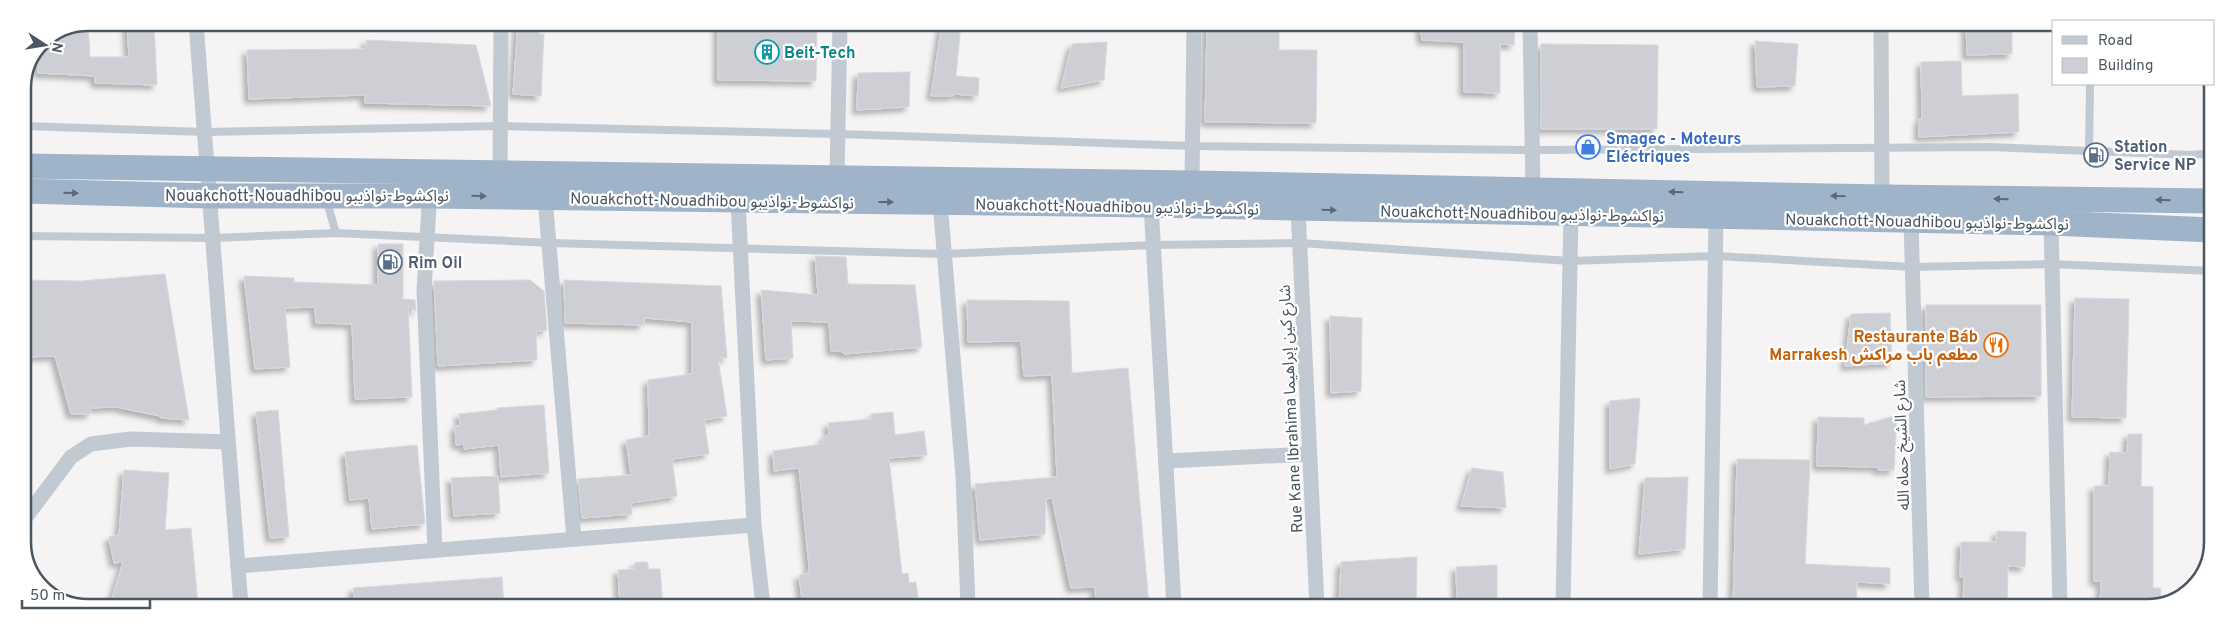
<svg xmlns="http://www.w3.org/2000/svg" width="2235" height="630" font-family="Overpass,'Noto Sans Arabic',sans-serif">
	<style>
		.building { fill: #cdcfd5; stroke: #d7d9de; filter: url(#shadow) }
		.lines { fill: none; stroke-linecap: round; stroke-linejoin: round }
		.service { stroke: #c1cad2; stroke-width: 8 }
		.minor { stroke: #c1cad2; stroke-width: 15 }
		.trunk { stroke: #9fb4c9; stroke-width: 25 }
		.oneway { fill: #5b6976 }
		.labels { text-anchor: middle; stroke-width: 4.5; stroke-linejoin: round; paint-order: stroke }
		.culture-label { font-size: 16px; font-weight: bold; fill: #0d838f; stroke: #fff; text-anchor: start }
		.shop-label { font-size: 16px; font-weight: bold; fill: #366cbe; stroke: #fff; text-anchor: start }
		.service-label { font-size: 16px; font-weight: bold; fill: #4e5e75; stroke: #fff; text-anchor: start }
		.street-label { font-size: 16px; fill: #4a5661; stroke: #fff }
		.food-label { font-size: 16px; font-weight: bold; fill: #c56008; stroke: #fff; text-anchor: end }
		.rim { fill: none; stroke: #4a5661; stroke-width: 2.5 }
	</style>
	<defs>
		<filter id="shadow"><feDropShadow dx="-4.5" dy="4.5" stdDeviation="2.5" flood-color="#0004"/></filter>
	</defs>
	<rect width="100%" height="100%" fill="#f5f3f3"/>
	<!-- building -->
	<g class="building">
		<path d="M88 22 90 57H129L127 23H154L157 85 95 83V76L38 73V62H33L42 41Z"/>
		<path d="M518 23H540L539 34H544L541 96 513 94Z"/>
		<path d="M718 23H817L816 81 718 80Z"/>
		<path d="M942 23H961L956 76 979 78 978 96 954 94 953 96H931Z"/>
		<path d="M1207 24H1279V50H1317L1316 123 1205 122Z"/>
		<path d="M1420 24H1515L1514 45 1500 44V93L1464 92V42L1422 40Z"/>
		<path d="M1966 24H2012V54L1967 55Z"/>
		<path d="M366 40 476 45 491 106 365 103V95L249 99 247 50 366 49Z"/>
		<path d="M1755 41 1798 44 1795 86 1757 87Z"/>
		<path d="M1107 42 1104 80 1061 88 1072 44Z"/>
		<path d="M1541 44 1658 45 1657 129H1541Z"/>
		<path d="M1961 61 1962 96 2018 94 2019 132 1919 137V119H1922L1921 62Z"/>
		<path d="M910 72 909 107 857 110 858 73Z"/>
		<path d="M378 244H403V299L415 300 416 312 408 305 412 397 355 399 352 324 316 323 315 307 285 308 290 367 255 369 244 276 294 278V282L378 285Z"/>
		<path d="M815 256 846 257 848 284 915 285 922 347 845 354 840 351H831L829 322 791 321 793 358 766 360 761 290 818 295Z"/>
		<path d="M165 274 189 420 161 418 160 416 116 407 90 408 91 414H71L55 356 23 357V280L81 281Z"/>
		<path d="M530 280 544 291 547 330 536 331 537 360 438 366 434 281Z"/>
		<path d="M564 280 721 286 727 358H718L727 416 704 420 709 454 672 459 677 496 631 503 632 514 582 518 578 479 631 475 626 440 649 436 648 380 692 374V322L645 318 643 325 565 323Z"/>
		<path d="M2075 298 2129 299 2126 418 2072 417Z"/>
		<path d="M967 300 1069 301 1072 373 1128 368 1149 606H1096L1095 587 1071 588 1052 498 1046 499 1045 534 980 540 975 484 1057 477 1052 375 1024 376 1021 341 968 342Z"/>
		<path d="M1926 305H2041V396L1926 397Z"/>
		<path d="M1890 313 1892 363 1845 366 1851 314Z"/>
		<path d="M1330 316 1362 318 1361 391 1331 393Z"/>
		<path d="M1640 398 1635 464 1610 469V401Z"/>
		<path d="M544 405 549 473 501 477 499 445 464 449V444L456 445 455 426H460L459 414 497 410V408Z"/>
		<path d="M278 410 289 537 270 538 256 412Z"/>
		<path d="M893 412 895 435 924 431 927 455 889 458 902 574 908 573 909 583 916 582 918 597 911 598 912 606H872L871 602 838 606H812V599L802 600 799 575 808 574 809 566 799 468 774 471 773 451 823 444V438L829 434 828 423 872 419 871 414Z"/>
		<path d="M1897 415 1894 470H1878V467L1817 466 1818 417 1864 418V425Z"/>
		<path d="M2128 434H2142L2141 486 2153 487V588H2161L2160 603 2147 608 2100 607 2101 581H2094V486H2109L2110 452 2127 453Z"/>
		<path d="M417 445 425 524 372 529 369 498 350 500 345 452Z"/>
		<path d="M1737 459 1810 460 1805 564 1890 568V584L1857 582 1856 607H1733Z"/>
		<path d="M1472 468 1503 472 1506 508 1461 506Z"/>
		<path d="M124 470 169 473 165 530 191 528 198 605H110L123 562 114 563 109 537 119 535Z"/>
		<path d="M498 476 500 513 454 516 451 478Z"/>
		<path d="M1688 477 1685 549 1639 554 1645 478Z"/>
		<path d="M1997 531 2026 532 2025 567 2008 566 2007 607H1963L1964 577H1960L1961 542H1996Z"/>
		<path d="M1417 557 1416 607H1339L1341 562Z"/>
		<path d="M641 562H647L649 569H660L663 606H620L618 570 634 569 635 563Z"/>
		<path d="M1497 565V607H1457L1456 567Z"/>
		<path d="M502 577 504 606H355L353 588Z"/>
	</g>
	<g class="lines">
		<!-- service -->
		<g class="service">
			<path d="M23 126 205 132 501 126 838 134 1192 146 1533 150 1990 147 2192 155 2212 153"/>
			<path d="M2089 151 2090 84"/>
			<path d="M326 199 336 233"/>
			<path d="M23 236 213 238 336 233 551 243 945 254 1154 245 1300 243 1570 261 1716 256 1912 267 2052 264 2212 271"/>
		</g>
		<!-- minor -->
		<g class="minor">
			<path d="M196 23 241 606"/>
			<path d="M1530 24 1533 189"/>
			<path d="M1881 24 1882 197"/>
			<path d="M500 174 501 23"/>
			<path d="M837 177 840 23"/>
			<path d="M1192 183 1194 24"/>
			<path d="M430 189 424 290 435 550"/>
			<path d="M545 198 574 539"/>
			<path d="M738 201 754 525 763 606"/>
			<path d="M940 202 963 476 968 606"/>
			<path d="M1151 205 1174 606"/>
			<path d="M1298 209 1317 607"/>
			<path d="M1911 221 1922 607"/>
			<path d="M2051 223 2060 607"/>
			<path d="M1166 461 1309 454"/>
			<path d="M23 521 71 457 91 444 131 439 228 442"/>
			<path d="M238 566 754 525"/>
			<path d="M1563 607 1571 214"/>
			<path d="M1710 607 1716 216"/>
		</g>
		<!-- trunk -->
		<g class="trunk">
			<path d="M23 166 1192 183 1882 197 2212 201"/>
			<path d="M23 191 210 196H430L1151 205 2051 223 2212 230"/>
		</g>
	</g>
	<!-- one-way arrows -->
	<defs><path id="oneway-solid" d="M-6-.8H1V-3.2L6.5 0L1 3.2V.8H-6Z" transform="scale(1.25)"/></defs>
	<g class="oneway">
		<use href="#oneway-solid" transform="translate(1676 192) rotate(-179)"/>
		<use href="#oneway-solid" transform="translate(71 193) rotate(1)"/>
		<use href="#oneway-solid" transform="translate(479 196) rotate(1)"/>
		<use href="#oneway-solid" transform="translate(1838 196) rotate(-179)"/>
		<use href="#oneway-solid" transform="translate(2001 199) rotate(-179)"/>
		<use href="#oneway-solid" transform="translate(2163 200) rotate(-179)"/>
		<use href="#oneway-solid" transform="translate(886 202)"/>
		<use href="#oneway-solid" transform="translate(1329 210) rotate(1)"/>
	</g>
	<!-- icons -->
	<defs>
		<g id="building-ring" transform="scale(1.25)"><circle r="9.5" fill="#fff" stroke="#0f9aa8" stroke-width="1.5"/><path d="M-4-6H4V6H1V3H-1V6H-4ZM-2.5-4.3h1.7v1.8h-1.7ZM.8-4.3h1.7v1.8H.8ZM-2.5-1h1.7V.8h-1.7ZM.8-1h1.7V.8H.8Z" fill="#0f9aa8"/></g>
		<g id="shop-ring" transform="scale(1.25)"><circle r="9.5" fill="#fff" stroke="#3f7fe0" stroke-width="1.5"/><path d="M-5-2.5h2.3a2.7 3.5 0 0 1 5.4 0H5L5.5 6h-11ZM-1.5-2.5h3a1.5 2.3 0 0 0-3 0Z" fill="#3f7fe0"/></g>
		<g id="fuel-ring" transform="scale(1.25)"><circle r="9.5" fill="#fff" stroke="#5c6f8a" stroke-width="1.5"/><path d="M-5.5-6h7V0h2V4h1.3V-2.5L3-4.5l.8-.8L6-3V5H2.5V1h-1V6h-7ZM-4.2-4.7v3.2H.2V-4.7Z" fill="#5c6f8a"/></g>
		<g id="restaurant-ring" transform="scale(1.25)"><circle r="9.5" fill="#fff" stroke="#e8710a" stroke-width="1.5"/><path d="M-5-6h1v4h1v-4h1v4h1v-4h1v5L-1.5 .5V6h-2V.5L-5-1ZM5-6V6H3V1.5H1.5Q1.5-4 5-6Z" fill="#e8710a"/></g>
	</defs>
	<g fill-rule="evenodd">
		<use href="#building-ring" x="767" y="52"/>
		<use href="#shop-ring" x="1588" y="147"/>
		<use href="#fuel-ring" x="2096" y="155"/>
		<use href="#fuel-ring" x="390" y="262"/>
		<use href="#restaurant-ring" x="1996" y="345"/>
	</g>
	<g class="labels">
		<!-- culture labels -->
		<g class="culture-label">
			<text x="784" y="58">Beit-Tech</text>
		</g>
		<!-- shop labels -->
		<g class="shop-label">
			<text x="1606" y="144">Smagec - Moteurs<tspan x="1606" dy="18">Eléctriques</tspan></text>
		</g>
		<!-- service labels -->
		<g class="service-label">
			<text x="2114" y="152">Station<tspan x="2114" dy="18">Service NP</tspan></text>
			<text x="408" y="268">Rim Oil</text>
		</g>
		<!-- street labels -->
		<g class="street-label">
			<text x="307" y="201">Nouakchott-Nouadhibou نواكشوط-نواذيبو</text>
			<text transform="translate(712 200) rotate(1)" y="6">Nouakchott-Nouadhibou نواكشوط-نواذيبو</text>
			<text transform="translate(1117 206) rotate(1)" y="6">Nouakchott-Nouadhibou نواكشوط-نواذيبو</text>
			<text transform="translate(1522 213) rotate(1)" y="6">Nouakchott-Nouadhibou نواكشوط-نواذيبو</text>
			<text transform="translate(1927 221) rotate(1)" y="6">Nouakchott-Nouadhibou نواكشوط-نواذيبو</text>
			<text transform="translate(1290 409) rotate(-93)" y="6">Rue Kane Ibrahima شارع كين إبراهيما</text>
			<text transform="translate(1901 445) rotate(-92)" y="6">شارع الشيخ حماه الله</text>
		</g>
		<!-- food labels -->
		<g class="food-label">
			<text x="1978" y="342">Restaurante Báb<tspan x="1978" dy="18">Marrakesh مطعم باب مراكش</tspan></text>
		</g>
	</g>
	<!-- crop -->
	<path d="M0 0H2235V630H0ZM88 31H2147A57 57 0 0 1 2204 88V542A57 57 0 0 1 2147 599H88A57 57 0 0 1 31 542V88A57 57 0 0 1 88 31Z" fill="#fff" fill-rule="evenodd"/>
	<path class="rim" d="M88 31H2147A57 57 0 0 1 2204 88V542A57 57 0 0 1 2147 599H88A57 57 0 0 1 31 542V88A57 57 0 0 1 88 31Z"/>
	<!-- legend -->
	<rect x="2052" y="20" width="162" height="65" fill="#ffffff" stroke="#b7bbc0"/>
	<rect x="2062" y="36" width="25" height="8" fill="#c1cad2" stroke="#b7bbc0"/>
	<text x="2098" y="45" font-size="15" fill="#4a5661">Road</text>
	<rect x="2062" y="58" width="25" height="15" fill="#cdcfd5" stroke="#b7bbc0"/>
	<text x="2098" y="70" font-size="15" fill="#4a5661">Building</text>
	<!-- north arrow -->
	<g transform="translate(45 45) rotate(102)" stroke="#ffffff" stroke-width="4" paint-order="stroke">
	<path d="M0-4L9 19L0 12L-9 19Z" fill="#4a5661"/>
	<text y="-8" font-size="14" font-weight="bold" text-anchor="middle" fill="#4a5661">N</text>
	</g>
	<!-- scale -->
	<path d="M22 600v8h128v-8" fill="none" stroke="#4a5661" stroke-width="2.5"/>
	<text x="30" y="600" font-size="15" fill="#4a5661" stroke="#ffffff" stroke-width="4" paint-order="stroke">50 m</text>
</svg>
